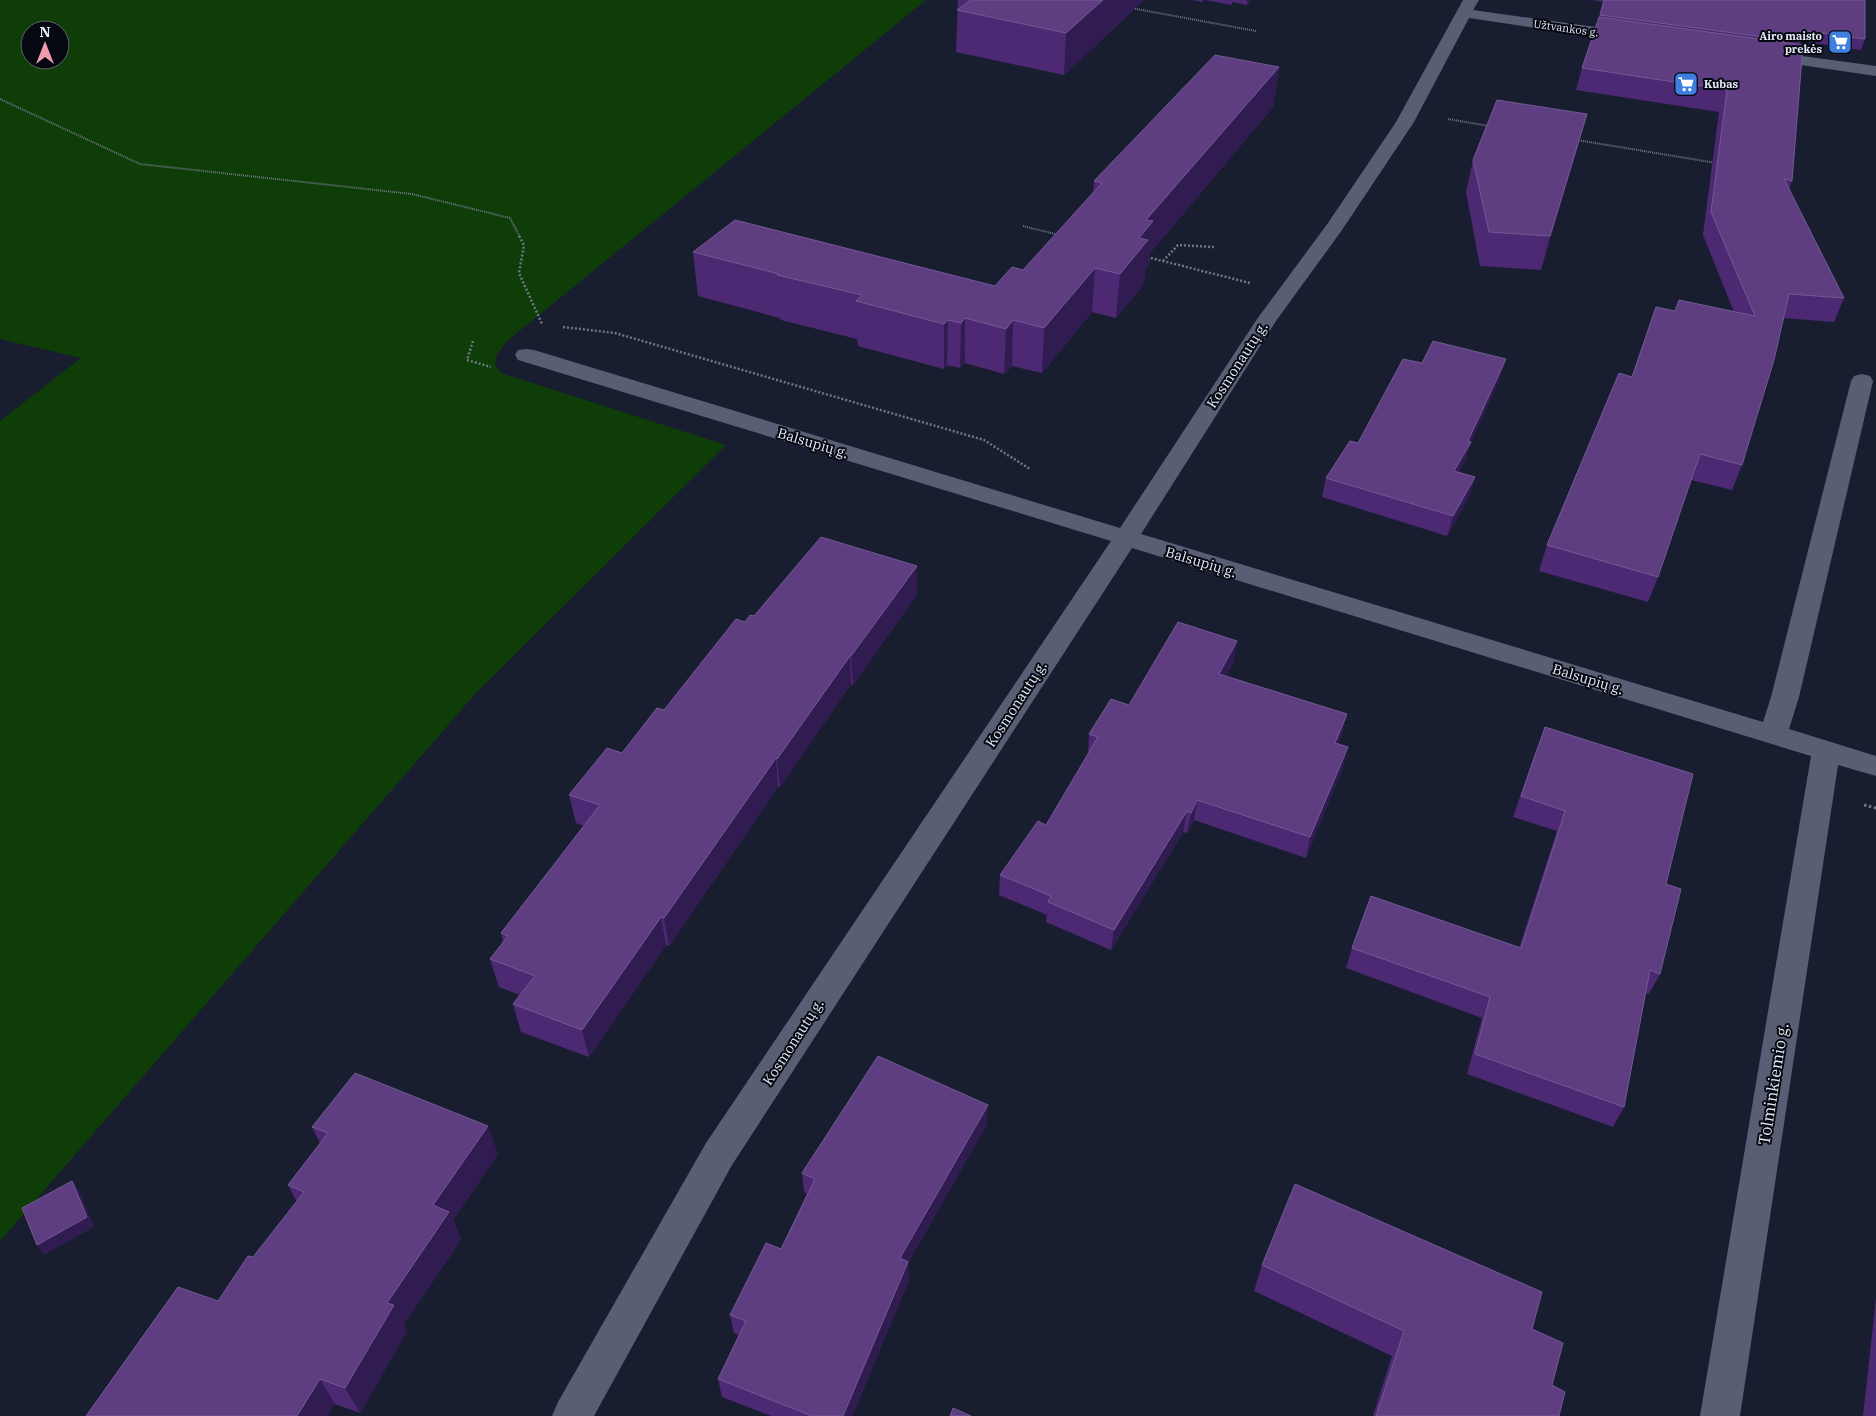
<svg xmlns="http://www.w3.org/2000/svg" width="1876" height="1416" font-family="'IBM Plex Serif',serif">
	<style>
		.green { fill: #0f3d08; fill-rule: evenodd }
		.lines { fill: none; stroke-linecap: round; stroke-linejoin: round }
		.path-far2 { stroke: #707686; stroke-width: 2; stroke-dasharray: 1 1; stroke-linecap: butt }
		.path-far1 { stroke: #707686; stroke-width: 2.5; stroke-dasharray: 2 2; stroke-linecap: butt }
		.path { stroke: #707686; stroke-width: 3; stroke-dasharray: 2.5 2.5; stroke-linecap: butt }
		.minor { fill: #585f75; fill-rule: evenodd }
		.wall { fill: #4d2973 }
		.shaded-wall { fill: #311c52 }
		.building { fill: #5e3e81; stroke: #735994 }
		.labels { text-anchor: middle; stroke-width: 4; stroke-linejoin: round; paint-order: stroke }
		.far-street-label { font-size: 11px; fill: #e5eaf7; stroke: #060911 }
		.far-poi-label { font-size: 11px; font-weight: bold; fill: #e5eaf7; stroke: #060911; text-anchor: end }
		.street-label { font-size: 14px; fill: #e5eaf7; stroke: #060911 }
		.near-street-label { font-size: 16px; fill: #e5eaf7; stroke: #060911 }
	</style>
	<rect width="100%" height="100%" fill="#181e30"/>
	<!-- green -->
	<path class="green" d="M0 0H926L506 342 497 354 495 364 501 373 726 445 476 693 0 1241V421L81 358 0 339ZM30 30H60V60H30Z"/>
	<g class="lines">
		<!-- path-far2 -->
		<g class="path-far2">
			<path d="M1131 8 1256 31"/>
			<path d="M0 99 140 164 412 194 510 218 520 237"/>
			<path d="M1448 119 1489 126"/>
			<path d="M1577 140 1716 163"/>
			<path d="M1023 226 1059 235"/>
		</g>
		<!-- path-far1 -->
		<g class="path-far1">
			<path d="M519 236 524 245 519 273 542 324"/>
			<path d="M1147 257 1250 283"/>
			<path d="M1163 261 1178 245 1214 247"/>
			<path d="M563 327 615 333 984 440 1030 469"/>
			<path d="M473 341 467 360 491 367"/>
		</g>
		<!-- path -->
		<path class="path" d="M1864 805 1876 808"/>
		<!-- minor -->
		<g class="minor">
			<path d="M1463 0H1479L1473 10 1631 32 1637 34 1639 37 1637 40 1631 42 1469 18 1414 122 1342 230 1276 321 1141 534 1763 722 1771 697 1851 381 1854 376 1862 374 1870 376 1873 381 1799 697 1789 729 1876 756V776L1838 765 1740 1416H1700L1811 756 1132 548 732 1165 594 1416H552L558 1402 706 1143 1111 541 518 360 515 355 518 350 526 349 534 350 1120 528 1257 319 1328 223 1396 122Z"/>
			<path d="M1765 51 1876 66V76L1759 59 1757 56 1759 53Z"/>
		</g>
	</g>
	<!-- wall -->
	<g class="wall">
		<path d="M958 0H1144L1064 75 956 52Z"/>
		<path d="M1192 0H1204L1202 2Z"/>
		<path d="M1205 0H1251L1247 5 1233 2 1231 5Z"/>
		<path d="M1592 0H1865V39L1861 50 1800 41 1799 45 1792 181 1789 189 1844 298 1834 322 1783 318 1742 465 1732 490 1691 480 1658 577 1648 602 1539 571 1547 545 1632 376 1656 307 1675 311 1679 300 1734 312 1703 235 1719 112 1576 90 1582 68 1604 2Z"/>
		<path d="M1279 67 1273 107 1150 253 1149 265 1145 269 1144 284 1116 318 1092 312 1042 373 1012 366 1004 374 965 363 960 368 947 365 944 369 858 346 857 339 781 320 780 318 698 296 693 252 995 286 1023 270 1093 192 1094 181Z"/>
		<path d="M1587 114 1541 270 1480 266 1466 192 1473 160Z"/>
		<path d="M1422 363 1500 378 1470 444 1465 461 1459 472 1475 477 1469 497 1447 536 1322 497 1326 478 1358 443Z"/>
		<path d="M917 594 853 685 851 684 780 787H778L669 946 666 945 589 1057 521 1032 513 1004 520 995 499 987 490 959 503 942 501 933 584 826 576 823 569 795 622 753 664 710 754 616Z"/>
		<path d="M1234 661 1226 676 1347 714 1342 734 1338 744 1343 767 1306 858 1194 820 1187 833 1183 832 1111 950 1046 922 1047 915 999 895 1000 875 1046 825 1088 755 1089 734 1129 705Z"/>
		<path d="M1537 747 1666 884 1660 974 1649 994 1645 993 1624 1107 1613 1127 1467 1074 1482 1018 1346 968 1352 948H1519L1557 831 1513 817Z"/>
		<path d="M987 1124 908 1263 909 1280 852 1416H771L722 1397 718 1379 739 1335 734 1333 730 1315 781 1249 807 1194 804 1192 802 1173Z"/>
		<path d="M312 1127 498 1154 453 1220 461 1240 403 1325 407 1331 360 1413 335 1404 218 1301 253 1257 297 1202 288 1185 320 1143Z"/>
		<path d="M1262 1265 1532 1329 1552 1385 1559 1416H1373L1392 1356 1254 1291Z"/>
		<path d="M1876 1298V1416H1863Z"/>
	</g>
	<!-- shaded-wall -->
	<g class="shaded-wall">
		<path d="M1103 0H1144L1064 75 1066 33Z"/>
		<path d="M1247 0H1251L1247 5Z"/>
		<path d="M1279 67 1273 107 1150 253 1149 265 1145 269 1144 284 1116 318 1120 274 1139 238 1146 220Z"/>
		<path d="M1587 114 1578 146 1541 270 1550 236Z"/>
		<path d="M1095 268 1092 312 1042 373 1044 328Z"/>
		<path d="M965 318V363L960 368 961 323Z"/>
		<path d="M948 320 947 365 944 369V324Z"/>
		<path d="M1013 320 1012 366 1004 374 1006 329Z"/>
		<path d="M1506 359 1500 378 1470 444 1465 461 1449 491 1454 471Z"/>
		<path d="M1475 477 1469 497 1447 536 1453 516Z"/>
		<path d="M917 566V594L853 685 851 656Z"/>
		<path d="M1237 641 1234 661 1216 694 1219 674Z"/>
		<path d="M850 656 851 684 780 787 777 759Z"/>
		<path d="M1347 714 1342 734 1330 763 1335 743Z"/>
		<path d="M1348 747 1343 767 1306 858 1310 837Z"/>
		<path d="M776 758 778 787 669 946 664 918Z"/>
		<path d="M1197 800 1194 820 1187 833 1191 813Z"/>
		<path d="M1187 811 1183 832 1111 950 1114 930Z"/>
		<path d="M661 917 666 945 589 1057 582 1030Z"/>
		<path d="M988 1105 987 1124 908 1263 909 1280 852 1416H843L900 1258Z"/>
		<path d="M488 1126 498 1154 453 1220 461 1240 403 1325 407 1331 360 1413 345 1388 387 1303 433 1205Z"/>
		<path d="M72 1181 79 1190 94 1227 44 1255 37 1245Z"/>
		<path d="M320 1379 335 1404 328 1416H297Z"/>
	</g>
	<!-- building -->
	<g class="building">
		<path d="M971 0H1103L1066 33 957 10Z"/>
		<path d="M1604 0H1865V39L1801 30 1800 42 1600 15Z"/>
		<path d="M1599 17 1803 45 1792 181 1784 179 1844 298 1789 294 1774 360 1742 465 1700 454 1658 577 1547 545 1619 373 1632 377 1656 307 1675 311 1679 300 1755 316 1711 212 1727 90 1582 68Z"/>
		<path d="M1215 55 1279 67 1146 220 1153 221 1139 238 1148 240 1120 274 1095 268 1044 328 1013 320 1006 329 965 318 961 323 948 320 944 324 856 301 862 295 777 275 779 274 693 252 735 220 995 286 1012 267 1023 270 1102 183 1094 181Z"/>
		<path d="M1497 100 1587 114 1550 236 1489 232 1473 160Z"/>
		<path d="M1433 341 1506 359 1468 441 1471 442 1454 471 1475 477 1453 516 1326 478 1350 441 1358 443 1403 359 1422 363Z"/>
		<path d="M821 537 917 566 851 656H850L777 759 776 758 664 918 661 917 582 1030 513 1004 535 976 490 959 508 936 501 933 600 805 569 795 607 748 622 753 657 708 664 710 736 619 745 622 750 615 754 616Z"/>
		<path d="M1178 622 1237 641 1219 674 1347 714 1335 743 1348 747 1310 837 1197 800 1191 813 1187 811 1114 930 1048 902 1051 896 1000 875 1038 821 1046 825 1098 737 1089 734 1111 699 1129 705Z"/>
		<path d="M1545 727 1693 774 1666 884 1681 889 1660 974 1650 970 1624 1107 1475 1054 1490 997 1352 948 1371 896 1521 948 1565 811 1521 796Z"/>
		<path d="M878 1056 988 1105 900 1258 908 1262 843 1416H812L718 1379 746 1321 730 1315 766 1243 781 1249 815 1179 802 1173Z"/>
		<path d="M355 1073 488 1126 433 1205 449 1212 387 1303 394 1305 345 1388 320 1379 297 1416H86L178 1287 218 1301 248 1256 253 1257 304 1192 288 1185 328 1133 312 1127Z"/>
		<path d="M72 1181 87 1217 37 1245 22 1208Z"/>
		<path d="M1295 1184 1542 1292 1532 1329 1563 1343 1552 1385 1565 1392 1559 1416H1376L1404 1331 1262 1265Z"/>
		<path d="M953 1408 971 1416H950Z"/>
	</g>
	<!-- icons -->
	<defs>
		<g id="supermarket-square" transform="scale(1.25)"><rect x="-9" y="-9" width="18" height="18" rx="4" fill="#3f7fe0" stroke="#060911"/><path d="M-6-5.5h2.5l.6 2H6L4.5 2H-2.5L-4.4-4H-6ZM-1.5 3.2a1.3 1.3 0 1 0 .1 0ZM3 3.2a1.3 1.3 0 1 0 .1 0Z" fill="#fff"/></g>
	</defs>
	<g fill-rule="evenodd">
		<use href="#supermarket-square" x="1840" y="42"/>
		<use href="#supermarket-square" x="1686" y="84"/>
	</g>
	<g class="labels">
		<!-- far-street labels -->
		<g class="far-street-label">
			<text transform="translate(1566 28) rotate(8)" y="4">Užtvankos g.</text>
		</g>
		<!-- far-poi labels -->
		<g class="far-poi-label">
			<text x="1822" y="40">Airo maisto<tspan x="1822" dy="13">prekės</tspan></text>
			<text x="1704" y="88" text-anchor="start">Kubas</text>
		</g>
		<!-- street labels -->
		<g class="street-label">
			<text transform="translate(1237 365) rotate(-57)" y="5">Kosmonautų g.</text>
			<text transform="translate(813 443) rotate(17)" y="5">Balsupių g.</text>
			<text transform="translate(1201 562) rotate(17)" y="5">Balsupių g.</text>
			<text transform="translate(1588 679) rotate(17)" y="5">Balsupių g.</text>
			<text transform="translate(1016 704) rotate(-57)" y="5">Kosmonautų g.</text>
			<text transform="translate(793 1042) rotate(-57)" y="5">Kosmonautų g.</text>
		</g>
		<!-- near-street labels -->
		<g class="near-street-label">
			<text transform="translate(1773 1084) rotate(-81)" y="6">Tolminkiemio g.</text>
		</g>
	</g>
	<!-- north arrow -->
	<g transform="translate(45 45)"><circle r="24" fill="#060911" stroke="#5f636d"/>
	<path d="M0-4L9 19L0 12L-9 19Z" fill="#f29aad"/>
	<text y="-8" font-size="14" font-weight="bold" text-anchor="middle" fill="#e5eaf7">N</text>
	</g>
</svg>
